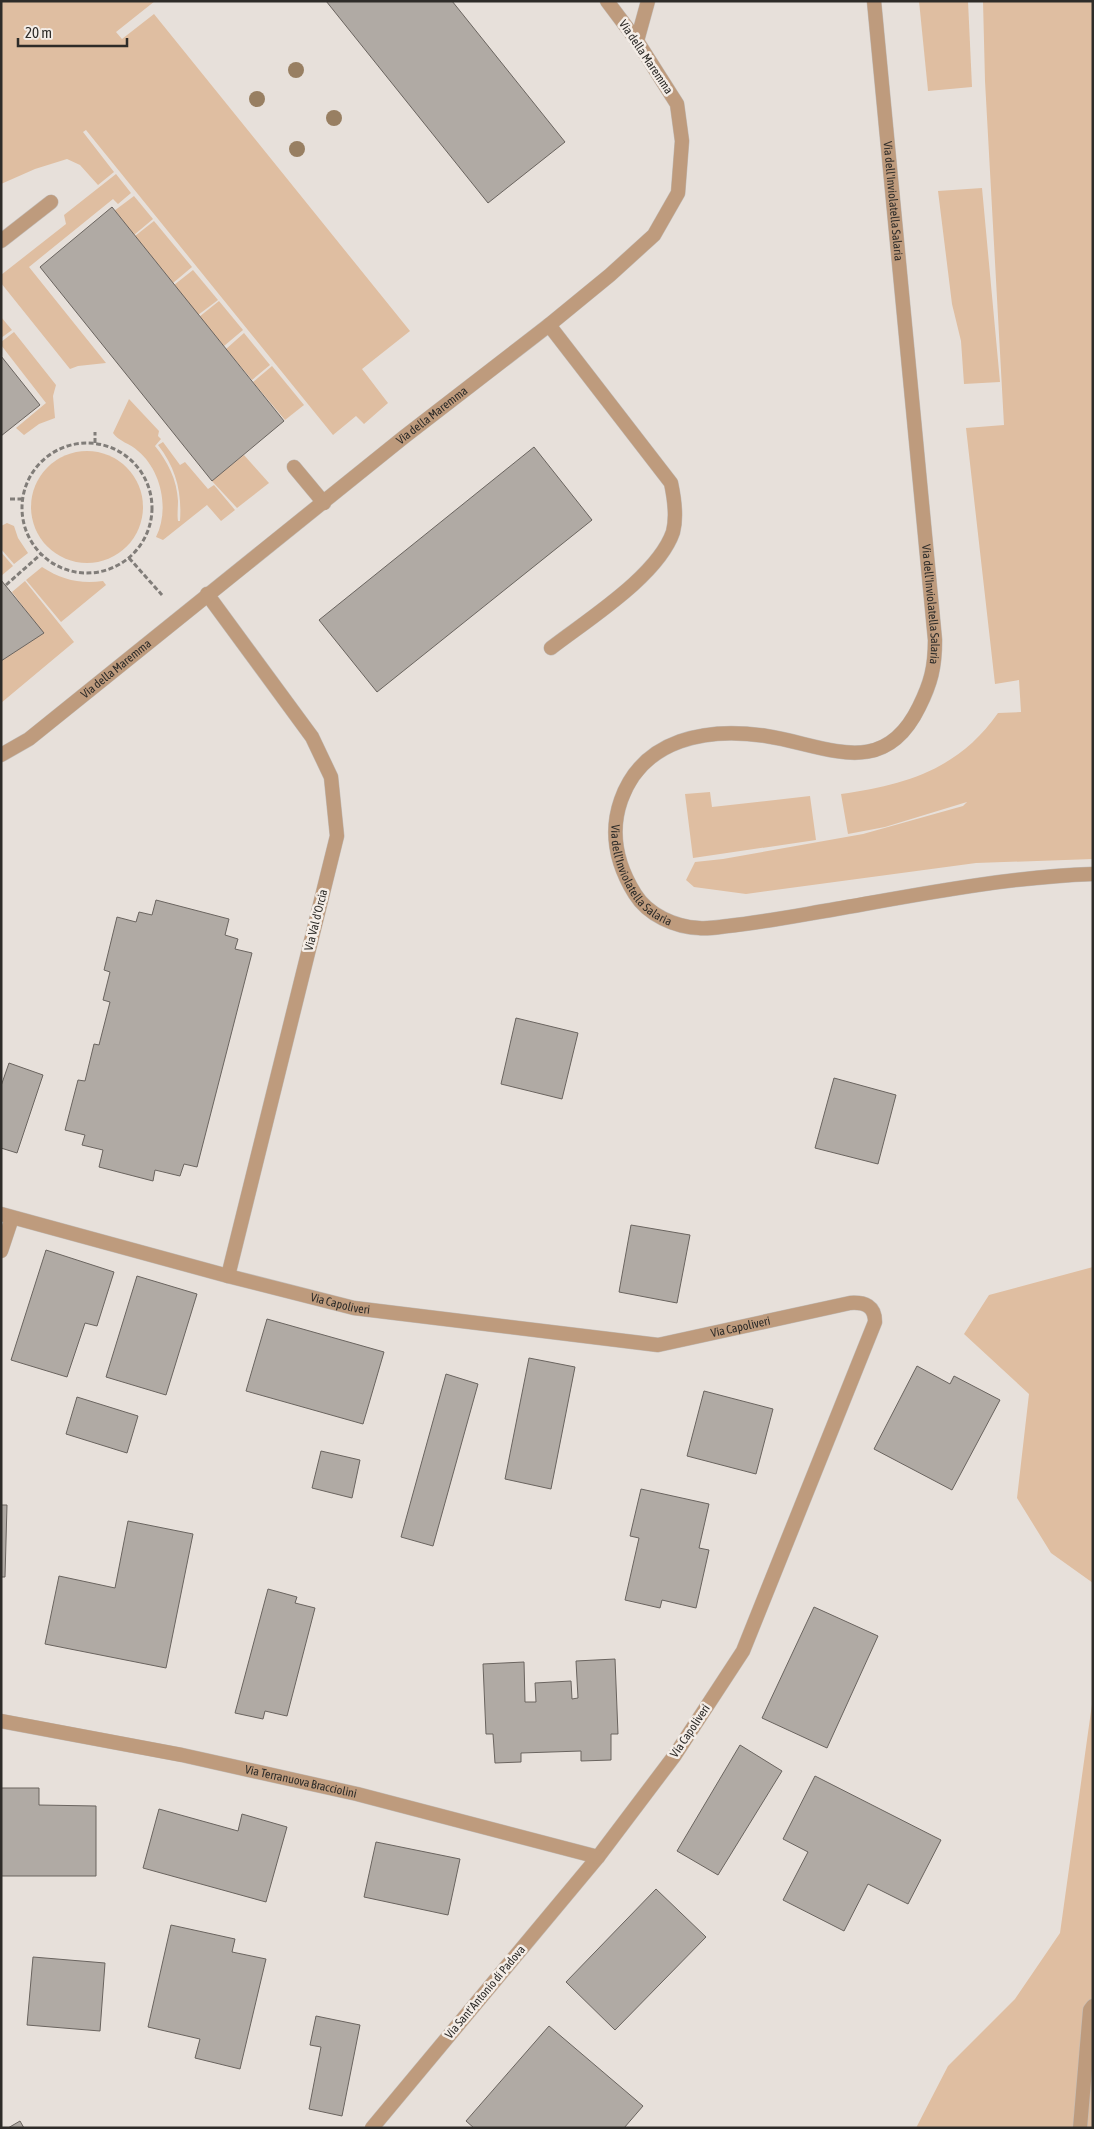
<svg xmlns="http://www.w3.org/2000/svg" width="1094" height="2129" font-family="'Asap Condensed',sans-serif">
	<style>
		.green { fill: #dfbea1 }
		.building { fill: #b0aaa4; stroke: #6a645f }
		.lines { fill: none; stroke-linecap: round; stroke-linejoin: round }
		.service-casing { stroke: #c2bcb7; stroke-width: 15 }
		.minor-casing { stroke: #c2bcb7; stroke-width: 15 }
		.path { stroke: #817d79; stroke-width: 3; stroke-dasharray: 5 2.5; stroke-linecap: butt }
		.service { stroke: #be9b7d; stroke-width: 14 }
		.minor { stroke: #be9b7d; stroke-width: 14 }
		.tree { fill: #987f62 }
		.labels { text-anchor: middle; stroke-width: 5; stroke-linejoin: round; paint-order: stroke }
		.street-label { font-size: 12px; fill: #2e2c29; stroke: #f4ede7 }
	</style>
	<rect width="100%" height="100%" fill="#e7e0da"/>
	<!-- green -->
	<g class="green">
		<path d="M1 1H155L116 32 122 39 154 14 410 331 362 369 388 403 364 424 356 416 333 435 86 130 83 132 114 172 98 185 80 165 67 159 35 169 1 184Z"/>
		<path d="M919 1H968L972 87 928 91Z"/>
		<path d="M983 1H1093V859L976 863 746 894 694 887 686 880 695 862 723 859 863 834 963 806 967 802 885 827 848 834 841 794C906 785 959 769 998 713L1021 712 1019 680 995 684 966 428 1004 425 985 81Z"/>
		<path d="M116 174 131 193 118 204 113 199 29 267 106 363 78 366 70 369 1 283V275L66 224 64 215Z"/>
		<path d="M982 188 1000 382 964 384 961 341 952 304 938 191Z"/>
		<path d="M134 196 153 219 134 235 114 211Z"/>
		<path d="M154 221 192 267 173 283 135 236Z"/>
		<path d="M193 270 218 300 198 315 174 285Z"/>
		<path d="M219 301 243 330 224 346 199 317Z"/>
		<path d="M1 317 12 330 1 338Z"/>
		<path d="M14 332 56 385 53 396 55 418 39 424 24 435 16 428 46 403 1 345V342Z"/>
		<path d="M244 333 270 365 252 380 226 349Z"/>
		<path d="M272 366 304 405 285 420 253 382Z"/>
		<path d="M129 399 159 431 158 436 161 439 155 446C168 462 177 480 178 501 178 508 177 515 178 521H180C182 492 176 468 158 445L163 442 180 465 185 462 208 489 214 485 235 510 221 521 207 505 163 540 156 537C170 509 161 470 138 451 131 444 118 441 113 433Z"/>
		<circle cx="87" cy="507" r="56"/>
		<path d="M244 455 269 483 237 508 211 480Z"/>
		<path d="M7 523 14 526 18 538 28 553 14 564 1 549V526Z"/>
		<path d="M1 552 13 566 1 576Z"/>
		<path d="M42 567C62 580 80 584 103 581L106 585 61 622 26 580Z"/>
		<path d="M25 581 74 642 1 703V661L43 633 12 592Z"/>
		<path d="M710 792 712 807 810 796 816 840 693 858 685 794Z"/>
		<path d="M1093 1267V1583L1051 1553 1017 1498 1029 1394 964 1334 989 1295Z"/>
		<path d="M1093 1697V2128H916L948 2066 1015 1999 1060 1933Z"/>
	</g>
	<!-- building -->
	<g class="building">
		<path d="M326 1H452L565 142 488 203Z"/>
		<path d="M112 207 284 421 212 481 40 267Z"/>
		<path d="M1 356 40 405 1 436Z"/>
		<path d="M534 447 592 520 377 692 319 620Z"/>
		<path d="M1 580 44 633 1 661Z"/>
		<path d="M156 900 229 919 225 935 238 939 235 949 252 953 197 1167 184 1164 180 1176 155 1170 153 1181 99 1167 103 1150 82 1145 85 1135 65 1130 78 1080 85 1081 94 1044 99 1045 110 1002 103 1000 110 972 104 970 117 917 136 922 139 912 152 915Z"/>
		<path d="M516 1018 578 1033 562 1099 501 1084Z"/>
		<path d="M9 1063 43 1075 17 1153 1 1148V1086Z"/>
		<path d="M834 1078 896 1095 878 1164 815 1148Z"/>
		<path d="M631 1225 690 1235 677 1303 619 1292Z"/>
		<path d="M46 1250 114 1272 97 1326 85 1323 67 1377 11 1360Z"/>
		<path d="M137 1276 197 1294 166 1395 106 1377Z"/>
		<path d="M267 1319 384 1352 363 1424 246 1391Z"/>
		<path d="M529 1358 575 1367 551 1489 505 1479Z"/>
		<path d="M917 1366 950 1384 954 1376 1000 1400 952 1490 874 1449Z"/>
		<path d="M446 1374 478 1384 433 1546 401 1537Z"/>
		<path d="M704 1391 773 1409 756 1474 687 1456Z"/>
		<path d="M77 1397 138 1416 127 1453 66 1434Z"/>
		<path d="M321 1451 360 1460 352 1498 312 1488Z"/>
		<path d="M641 1489 709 1504 699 1548 709 1550 696 1608 662 1600 660 1608 625 1600 639 1538 630 1536Z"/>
		<path d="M1 1505H7L5 1577H1Z"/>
		<path d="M128 1521 193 1534 166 1668 45 1644 59 1576 115 1588Z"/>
		<path d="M268 1589 297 1597 295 1603 315 1608 287 1716 265 1711 263 1719 235 1713Z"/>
		<path d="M814 1607 878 1636 827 1748 762 1718Z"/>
		<path d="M615 1659 618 1734H611V1760L581 1761V1751L521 1753V1762L495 1763 493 1734H486L483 1664 524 1662 525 1702H536L535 1683 571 1681 572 1699 578 1698 576 1661Z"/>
		<path d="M740 1745 782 1771 718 1875 677 1851Z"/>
		<path d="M815 1776 941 1840 908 1904 868 1884 844 1931 783 1900 808 1852 783 1839Z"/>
		<path d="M1 1788H39V1805L96 1806V1876H1Z"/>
		<path d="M159 1809 238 1831 242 1814 287 1827 266 1902 143 1868Z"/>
		<path d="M376 1842 460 1859 448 1915 364 1897Z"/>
		<path d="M656 1889 706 1937 615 2030 566 1982Z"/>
		<path d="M171 1925 235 1939 232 1952 266 1959 240 2069 195 2058 200 2039 148 2027Z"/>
		<path d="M33 1957 105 1963 100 2031 27 2025Z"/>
		<path d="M316 2016 360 2025 342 2116 309 2109 321 2047 310 2045Z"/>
		<path d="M549 2026 643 2106 624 2128H474L466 2121Z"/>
		<path d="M20 2121 24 2128H8Z"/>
	</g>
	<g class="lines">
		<!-- service casing -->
		<g class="service-casing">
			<g id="service">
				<path d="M1 241 51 202"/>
				<path d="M294 467 324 503"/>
				<path d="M1080 2128 1090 2010 1093 2006"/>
			</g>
		</g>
		<!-- minor casing -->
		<g class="minor-casing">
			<g id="minor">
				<path id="s1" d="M874 1 935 640C935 667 931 683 919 707 883 781 826 745 766 736 708 727 643 738 621 800 609 834 617 865 635 894 648 915 675 927 699 928 708 929 719 927 728 926 765 922 800 915 836 909 921 894 1007 877 1093 874"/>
				<path d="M637 41 648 1"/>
				<path d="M549 325 671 483C674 497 677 517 673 532 658 576 587 620 551 648"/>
				<path d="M207 594 312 737 331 777 337 836 228 1276"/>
				<path id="s2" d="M1 755 29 739 404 437 549 325 610 275 654 235 678 193 682 141 677 104 637 41 607 1"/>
				<path id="s3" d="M1 1214 228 1276 354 1308 658 1345 850 1303C865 1302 875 1306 875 1322L743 1651 675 1755 598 1857 372 2128"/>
				<path d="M1 1251 12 1218"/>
				<path id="s4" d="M1 1721 182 1755 357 1794 598 1857"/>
			</g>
		</g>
		<!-- path -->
		<g class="path">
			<circle cx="87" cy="508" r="65"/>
			<path d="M95 443V432"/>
			<path d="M10 499H22"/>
			<path d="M129 558 162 595"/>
			<path d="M6 585 41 554"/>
		</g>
		<!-- service -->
		<use href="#service" class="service"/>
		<!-- minor -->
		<use href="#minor" class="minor"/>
	</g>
	<!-- trees -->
	<g class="tree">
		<circle cx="296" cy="70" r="8"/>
		<circle cx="257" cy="99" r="8"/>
		<circle cx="334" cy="118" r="8"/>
		<circle cx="297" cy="149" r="8"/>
	</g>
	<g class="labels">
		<!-- street labels -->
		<g class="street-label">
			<text transform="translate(646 57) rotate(56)" y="4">Via della Maremma</text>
			<text dy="4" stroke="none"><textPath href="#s1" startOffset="201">Via dell'Inviolatella Salaria</textPath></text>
			<text dy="4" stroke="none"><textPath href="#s2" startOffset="549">Via della Maremma</textPath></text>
			<text dy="4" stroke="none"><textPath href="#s1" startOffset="606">Via dell'Inviolatella Salaria</textPath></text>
			<text dy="4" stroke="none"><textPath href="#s2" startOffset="144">Via della Maremma</textPath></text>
			<text dy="4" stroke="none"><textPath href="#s1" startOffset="1144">Via dell'Inviolatella Salaria</textPath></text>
			<text transform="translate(316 920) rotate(-76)" y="4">Via Val d'Orcia</text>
			<text dy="4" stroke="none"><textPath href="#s3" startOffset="351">Via Capoliveri</textPath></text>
			<text dy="4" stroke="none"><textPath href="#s3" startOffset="756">Via Capoliveri</textPath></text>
			<text transform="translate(690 1731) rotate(-56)" y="4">Via Capoliveri</text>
			<text dy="4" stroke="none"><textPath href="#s4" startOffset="306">Via Terranuova Bracciolini</textPath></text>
			<text transform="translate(485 1992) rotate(-50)" y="4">Via Sant'Antonio di Padova</text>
		</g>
	</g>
	<!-- border -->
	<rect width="1094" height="2129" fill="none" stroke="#2e2c29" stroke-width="5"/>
	<!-- scale -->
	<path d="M18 38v8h109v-8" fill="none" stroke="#2e2c29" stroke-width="2.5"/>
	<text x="25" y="38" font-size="15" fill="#2e2c29" stroke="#f4ede7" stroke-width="4" paint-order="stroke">20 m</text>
</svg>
